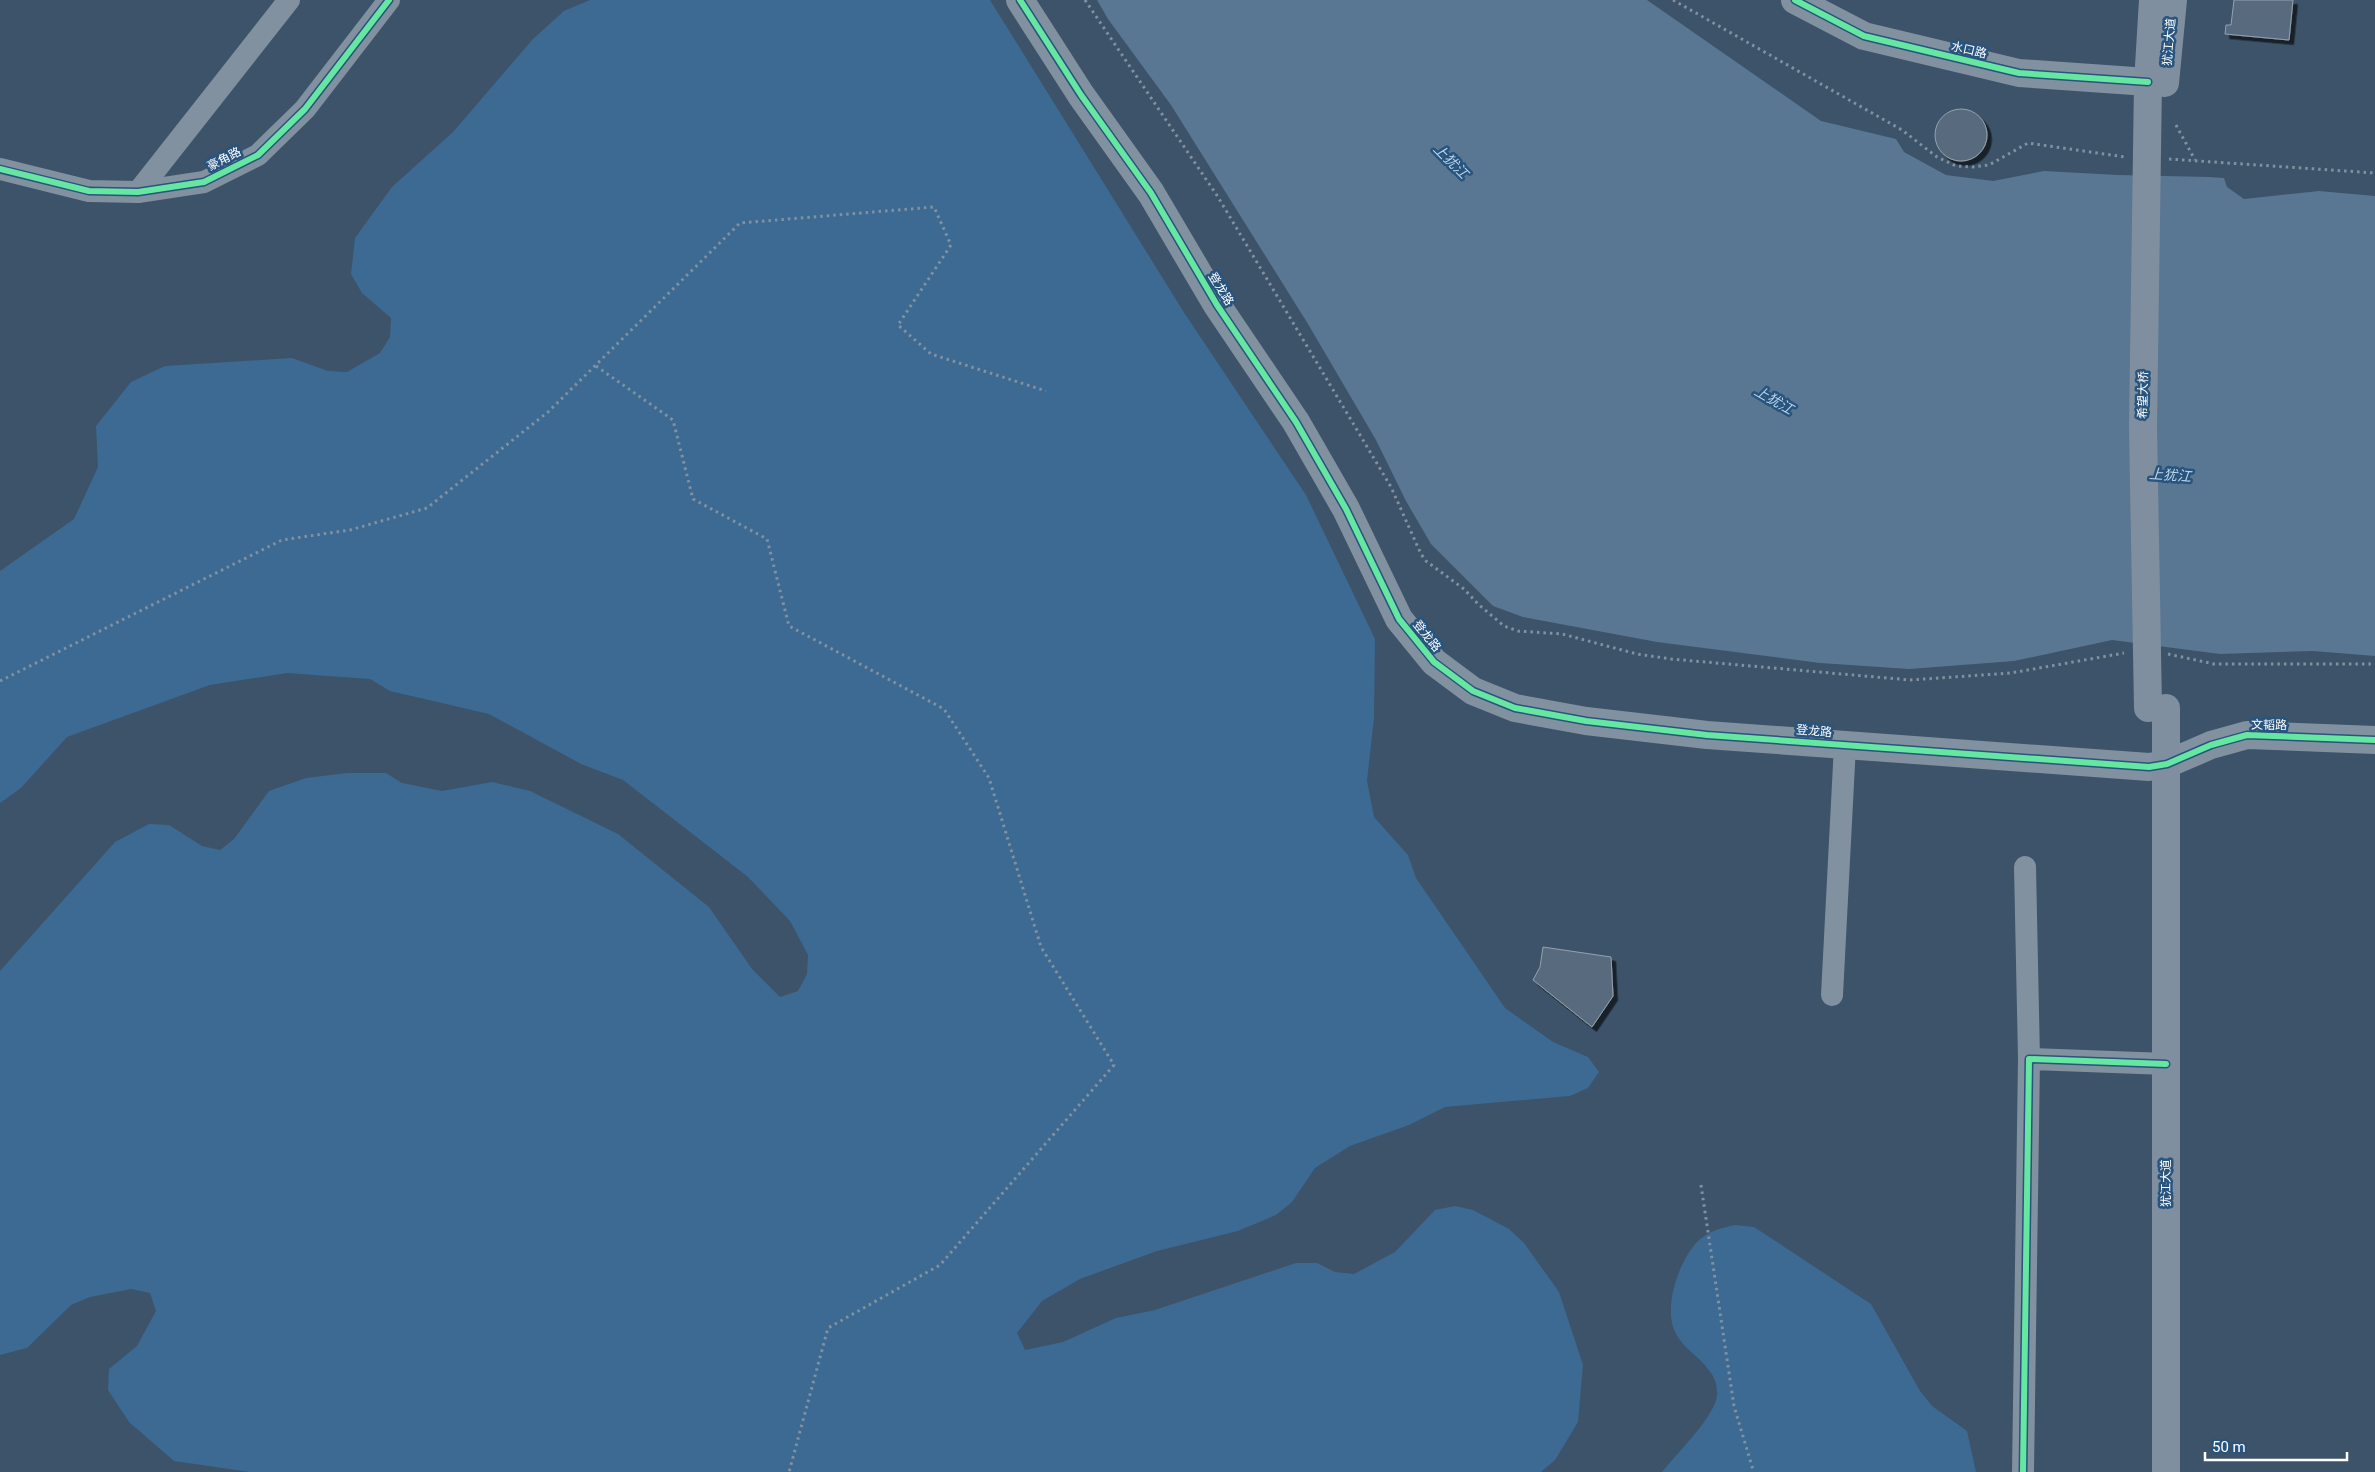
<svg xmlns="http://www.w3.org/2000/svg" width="2375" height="1472" font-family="Roboto,'Noto Sans SC',sans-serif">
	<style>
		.green { fill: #3c6a93 }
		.water { fill: #597793 }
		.building { fill: #596b7d; stroke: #94a2af; filter: url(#shadow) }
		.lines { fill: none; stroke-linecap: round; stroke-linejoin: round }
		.path { stroke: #8191a0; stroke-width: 3; stroke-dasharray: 2.5 4; stroke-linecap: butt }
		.minor { stroke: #8191a0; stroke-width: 22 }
		.tertiary { stroke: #8191a0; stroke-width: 28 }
		.primary { stroke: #808f9f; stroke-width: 28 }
		.primary-bridge { stroke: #808f9f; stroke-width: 28 }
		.cycleway-casing { stroke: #28547d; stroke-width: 9 }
		.cycleway { stroke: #66e7a1; stroke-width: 6 }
		.labels { text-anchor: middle; stroke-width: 5; stroke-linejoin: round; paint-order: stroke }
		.street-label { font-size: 12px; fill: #fff; stroke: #28547d }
		.water-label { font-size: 14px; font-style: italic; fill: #bad5ec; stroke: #28547d }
	</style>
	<defs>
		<filter id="shadow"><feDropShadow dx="4.5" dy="4.5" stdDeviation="0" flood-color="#0009"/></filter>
	</defs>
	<rect width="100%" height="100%" fill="#3c5369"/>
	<!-- green -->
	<g class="green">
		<path d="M590 0H990L1185 314 1306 495 1375 639 1374 718 1367 781 1374 817 1408 855 1416 878 1505 1008 1553 1042 1588 1057 1599 1072 1588 1088 1570 1096 1445 1107 1409 1125 1350 1146 1315 1168 1292 1202 1276 1215 1238 1231 1157 1251 1080 1279 1042 1301 1017 1333 1025 1350 1063 1342 1116 1318 1155 1310 1296 1263H1317L1335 1272 1354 1274 1395 1252 1435 1210 1455 1206 1473 1210 1509 1229 1524 1243 1559 1292 1583 1365 1578 1422 1555 1460 1541 1472H250L174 1461 129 1422 108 1390 109 1369 137 1346 156 1311 150 1293 131 1289 90 1297 71 1305 27 1348 0 1355V971L115 842 149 824 169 825 202 846 220 850 234 839 269 791 306 778 347 773H386L402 783 442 791 492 782 530 791 618 834 709 907 752 969 780 997 798 991 807 974 808 955 790 921 748 877 623 780 581 764 489 714 390 691 370 679 287 673 210 685 67 737 21 788 0 803V571L74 519 98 467 96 426 131 382 165 366 292 358 328 371 347 372 380 353 390 337 391 318 362 293 351 274 355 238 392 187 453 132 533 39 564 11Z"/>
		<path d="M1735 1225 1754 1227 1871 1304 1920 1391 1932 1406 1967 1431 1976 1472H1662C1676 1454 1715 1417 1717 1395 1719 1366 1688 1356 1676 1334 1662 1309 1679 1261 1697 1242 1708 1231 1721 1228 1735 1225Z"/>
	</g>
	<!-- water -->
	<path class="water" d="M1097 0H1647L1821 121 1896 139 1904 152 1946 175 1993 181 2044 171 2118 175 2210 177 2224 178 2227 187 2244 199 2319 191 2375 196V656L2313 651 2220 654 2112 640 2014 661 1909 669 1820 663 1657 642 1523 617 1493 606 1431 544 1406 501 1376 440 1308 324 1171 105 1108 19Z"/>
	<!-- building -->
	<g class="building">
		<path d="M2234 0H2293L2289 40 2225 34 2226 25H2231Z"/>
		<circle cx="1961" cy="135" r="26"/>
		<path d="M1543 947 1611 957 1613 996 1592 1027 1533 980 1540 967Z"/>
	</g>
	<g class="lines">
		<!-- path -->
		<g class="path">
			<path d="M1085 0 1218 197 1391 487 1421 554 1426 561 1464 589 1478 604 1504 626 1518 631 1562 634 1637 654 1671 659 1910 680 2011 673 2124 653"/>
			<path d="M1673 0 1902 130 1937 157 1956 166 1973 167 1989 165 2028 143 2125 157"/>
			<path d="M2176 125 2195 160"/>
			<path d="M2169 159 2375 173"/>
			<path d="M596 366 673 420 693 499 767 539 789 626 944 709 989 778 1041 947 1114 1065 940 1265 828 1328 789 1472"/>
			<path d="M2168 654 2214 664H2375"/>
			<path d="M0 681 282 540 350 530 427 508 548 412 740 223 934 207 951 245 898 325 931 354 1046 391"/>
			<path d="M1701 1185 1734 1406 1753 1470 1752 1472"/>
		</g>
		<!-- minor -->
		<g class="minor">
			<path d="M0 169 89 191 138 192 204 182 258 155 305 109 389 0"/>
			<path d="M138 192 289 0"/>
			<path d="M2025 867 2029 1059"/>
			<path d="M1832 995 1845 745"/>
			<path d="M2023 1472 2029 1059 2166 1064"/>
		</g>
		<!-- tertiary -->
		<g class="tertiary">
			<path d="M1020 0 1081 95 1151 193 1217 305 1296 422 1346 509 1399 619 1434 662 1473 691 1515 708 1586 721 1707 735 2149 767 2167 764 2211 745 2247 735 2375 740"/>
			<path d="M1795 0 1864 36 2019 73 2148 82"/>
		</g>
		<!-- primary -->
		<g class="primary">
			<path d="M2149 66 2153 0"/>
			<path d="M2165 83 2173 0"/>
			<path d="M2166 1472V708"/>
		</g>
		<!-- primary-bridge -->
		<path class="primary-bridge" d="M2148 708 2143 427 2148 82"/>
		<!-- cycleway casing -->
		<g class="cycleway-casing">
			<g id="cycleway">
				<path d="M1020 0 1081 95 1151 193 1217 305 1296 422 1346 509 1399 619 1434 662 1473 691 1515 708 1586 721 1707 735 2149 767 2167 764 2211 745 2247 735 2375 740"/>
				<path d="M1795 0 1864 36 2019 73 2148 82"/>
				<path d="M0 169 89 191 138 192 204 182 258 155 305 109 389 0"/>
				<path d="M2023 1472 2029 1059 2166 1064"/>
			</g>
		</g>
		<!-- cycleway -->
		<use href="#cycleway" class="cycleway"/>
	</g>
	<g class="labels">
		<!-- street labels -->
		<g class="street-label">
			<text transform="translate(2169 42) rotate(-85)" y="4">犹江大道</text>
			<text transform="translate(1969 50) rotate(13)" y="4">水口路</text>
			<text transform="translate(224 159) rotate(-27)" y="4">豪角路</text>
			<text transform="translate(1221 289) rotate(58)" y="4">登龙路</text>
			<text transform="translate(2143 395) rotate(-89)" y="4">希望大桥</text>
			<text transform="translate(1427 636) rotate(51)" y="4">登龙路</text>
			<text transform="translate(2269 725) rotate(1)" y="4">文韬路</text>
			<text transform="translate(1814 731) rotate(5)" y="4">登龙路</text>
			<text transform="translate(2166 1183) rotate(-90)" y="4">犹江大道</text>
		</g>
		<!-- water labels -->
		<g class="water-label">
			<text transform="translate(1451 161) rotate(45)" y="5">上犹江</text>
			<text transform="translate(1774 400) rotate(30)" y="5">上犹江</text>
			<text transform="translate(2170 475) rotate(4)" y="5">上犹江</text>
		</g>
	</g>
	<!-- scale -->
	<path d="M2205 1452v8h142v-8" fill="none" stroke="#ffffff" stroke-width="2.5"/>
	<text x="2212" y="1452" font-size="15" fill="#ffffff" stroke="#28547d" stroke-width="4" paint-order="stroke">50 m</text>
</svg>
